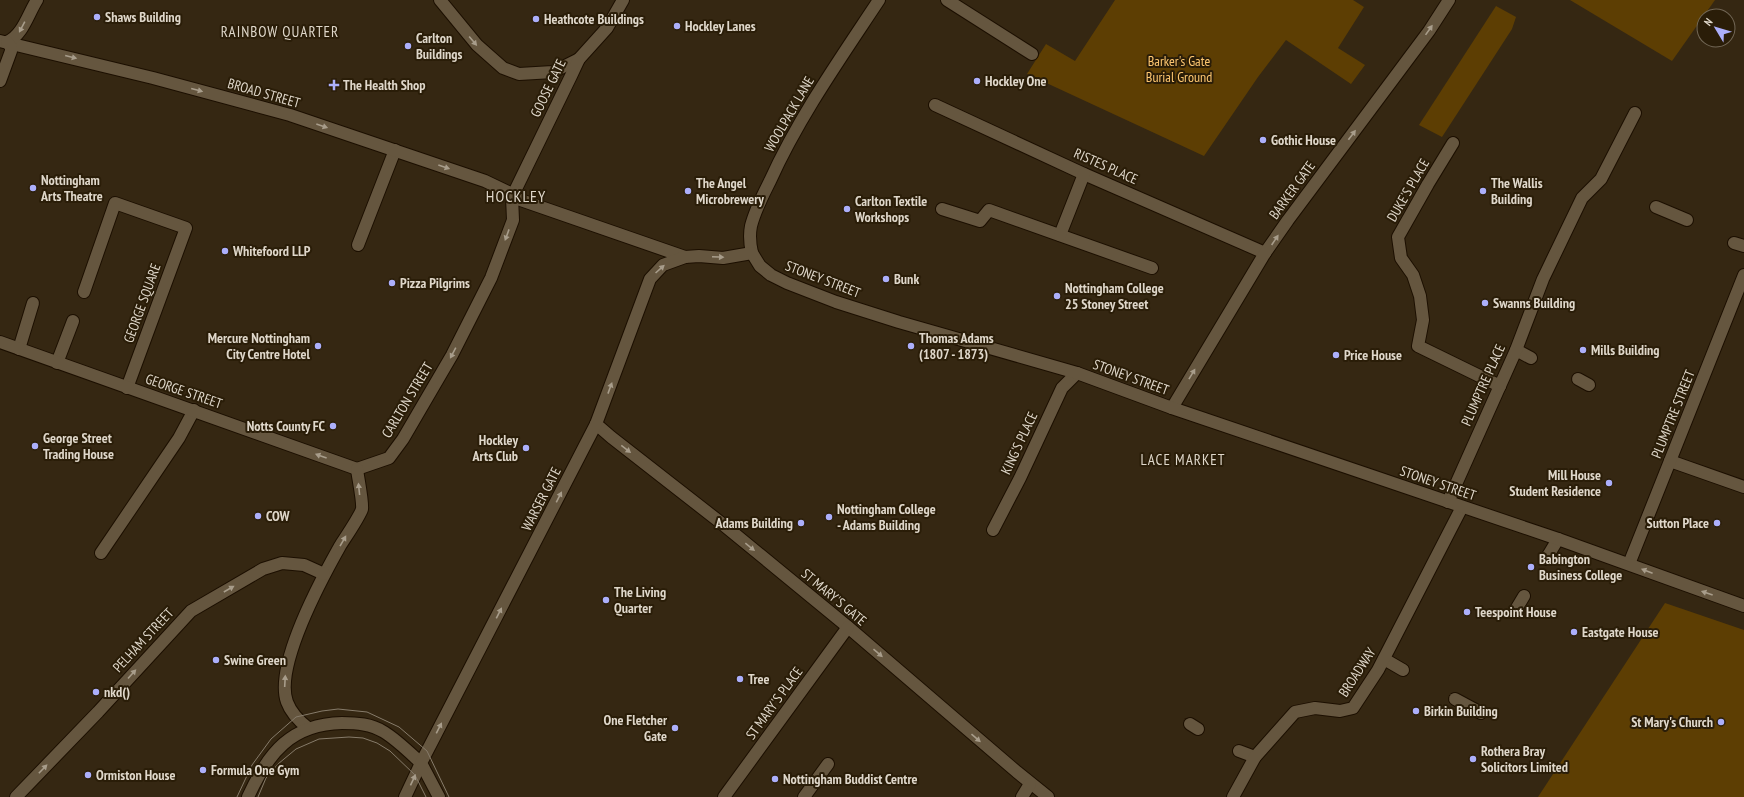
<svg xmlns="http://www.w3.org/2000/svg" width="1744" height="797" font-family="'PT Sans Narrow',sans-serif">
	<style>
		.green { fill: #5d3e03 }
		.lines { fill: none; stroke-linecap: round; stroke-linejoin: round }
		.lane-casing { stroke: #1c0f00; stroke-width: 14 }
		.street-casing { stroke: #1c0f00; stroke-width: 14 }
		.secondary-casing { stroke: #1c0f00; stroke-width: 14 }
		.lane { stroke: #65563f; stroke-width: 12 }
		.street { stroke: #65563f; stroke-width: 12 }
		.secondary { stroke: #65563f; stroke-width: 12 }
		.tram { stroke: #867b6a; stroke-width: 1 }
		.oneway { fill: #a89d8b }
		.poi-dot { fill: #acaffb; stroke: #2a1d08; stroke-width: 1.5 }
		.labels { text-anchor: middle; stroke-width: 4; stroke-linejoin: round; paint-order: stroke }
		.poi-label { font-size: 14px; font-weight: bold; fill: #dfd7ca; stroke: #2a1d08; text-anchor: start }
		.park-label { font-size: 14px; fill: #fec770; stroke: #2a1d08 }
		.street-label { font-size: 14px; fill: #dfd7ca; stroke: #2a1d08 }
		.neighbourhood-label { font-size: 15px; letter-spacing: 1px; fill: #dfd7ca; stroke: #2a1d08 }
		.quarter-label { font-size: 16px; letter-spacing: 1px; fill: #dfd7ca; stroke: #2a1d08 }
	</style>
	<rect width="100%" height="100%" fill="#352712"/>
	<!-- green -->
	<g class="green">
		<path d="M1115 0H1353L1364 7 1338 48 1365 65 1351 84 1286 40 1258 77 1204 156 1027 74 1046 44 1075 61Z"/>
		<path d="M1570 0H1715L1672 61Z"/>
		<path d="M1496 6 1516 17 1512 29 1442 137 1419 125Z"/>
		<path d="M1665 603 1744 630V797H1538Z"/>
	</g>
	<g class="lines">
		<!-- lane casing -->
		<g class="lane-casing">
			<g id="lane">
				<path d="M947 0 1032 54"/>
				<path d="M935 105 1084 174 1265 253"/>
				<path d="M1453 143 1428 184 1398 237 1401 258 1413 275 1420 296 1423 320 1418 346 1500 386"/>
				<path d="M1656 207 1687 220"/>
				<path d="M942 209 980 221 989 210 1152 268"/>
				<path d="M1060 235 1084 174"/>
				<path d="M1734 243 1744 246"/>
				<path d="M358 245 395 150"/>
				<path d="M84 292 115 203 186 228 127 388"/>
				<path d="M19 349 33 303"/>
				<path d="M1516 350 1531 358"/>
				<path d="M57 363 73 321"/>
				<path d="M1578 379 1589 385"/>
				<path d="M1670 461 1744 487"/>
				<path d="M1448 502 1516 350 1543 279 1582 198 1601 179 1635 113"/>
				<path d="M993 530 1020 478 1062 388 1077 373"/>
				<path d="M101 553 179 438 194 410"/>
				<path d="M1546 559 1558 539"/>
				<path d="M1515 611 1524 596"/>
				<path d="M1384 659 1403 670"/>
				<path d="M1455 699 1481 713"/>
				<path d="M1190 724 1198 729"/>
				<path d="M1239 751 1255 757"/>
				<path d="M804 797 828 764"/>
			</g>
		</g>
		<!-- street casing -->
		<g class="street-casing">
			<g id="street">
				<path d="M440 0 477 45 503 68 519 74 553 72 579 59"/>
				<path d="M0 41 153 78 290 115 485 181 508 192 512 197"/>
				<path d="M7 42C23 35 28 14 37 0"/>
				<path d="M0 81 11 51V47L7 42"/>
				<path d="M512 197 685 257"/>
				<path d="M752 253C750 244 749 236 751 226 755 210 763 195 770 181 799 117 840 59 879 0"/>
				<path d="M0 342 357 469"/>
				<path d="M1172 408 1265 253 1288 220 1429 31 1449 0"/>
				<path d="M596 424 611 437 725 526 848 627 1017 772 1048 797"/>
				<path d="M357 469 389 458 403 439 452 355 491 278 513 220 512 197 571 76 579 59 607 28 623 0"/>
				<path d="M1629 564 1744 275"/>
				<path d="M308 728C299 721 291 713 287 702 274 666 322 578 340 546 345 538 360 516 362 509 363 501 358 478 357 469"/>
				<path d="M16 797 98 712 191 611 263 569 282 563 304 565 324 574"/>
				<path d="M248 797C268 753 291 724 342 723 357 723 371 724 384 732 397 740 409 752 421 763L405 797"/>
				<path d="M724 797 848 627"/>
				<path d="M1022 797 1030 784"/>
				<path d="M1233 797 1255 757 1295 712 1315 708 1340 711 1353 708 1378 670 1462 507"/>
			</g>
		</g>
		<!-- secondary casing -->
		<g class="secondary-casing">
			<path id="secondary" d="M439 797 421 763 596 424 650 279 663 265 685 257 699 256 723 258 752 253 760 266 771 275 787 283 836 302 899 322 1077 373 1172 408 1558 539 1744 606"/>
		</g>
		<!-- lane -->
		<use href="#lane" class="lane"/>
		<!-- street -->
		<use href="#street" class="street"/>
		<!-- secondary -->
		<use href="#secondary" class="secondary"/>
		<!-- tram -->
		<g class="tram">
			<path d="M237 797 252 765 271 739 296 717 322 711 338 709 367 712 399 727 427 751 449 797"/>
			<path d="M258 797 266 778 278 764 296 749 319 739 349 737 363 738 377 743 390 751 415 775 426 797"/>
		</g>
	</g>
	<!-- one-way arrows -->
	<defs><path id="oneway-solid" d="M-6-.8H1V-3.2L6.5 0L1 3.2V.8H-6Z"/></defs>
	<g class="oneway">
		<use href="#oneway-solid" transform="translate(22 27) rotate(118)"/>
		<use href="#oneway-solid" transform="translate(1429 30) rotate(-55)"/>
		<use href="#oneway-solid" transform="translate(473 41) rotate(50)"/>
		<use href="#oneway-solid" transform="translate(71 57) rotate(14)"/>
		<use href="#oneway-solid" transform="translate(197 90) rotate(15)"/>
		<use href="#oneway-solid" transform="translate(322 126) rotate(19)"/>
		<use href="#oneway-solid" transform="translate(1352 135) rotate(-53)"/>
		<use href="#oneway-solid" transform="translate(444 167) rotate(19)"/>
		<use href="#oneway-solid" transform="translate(507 235) rotate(110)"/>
		<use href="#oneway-solid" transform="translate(1275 240) rotate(-56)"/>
		<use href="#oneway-solid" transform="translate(718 257) rotate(3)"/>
		<use href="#oneway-solid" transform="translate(660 269) rotate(-42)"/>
		<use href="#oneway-solid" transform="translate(453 353) rotate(118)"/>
		<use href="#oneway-solid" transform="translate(1192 374) rotate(-59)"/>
		<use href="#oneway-solid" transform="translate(610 388) rotate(-70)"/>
		<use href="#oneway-solid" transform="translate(626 449) rotate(38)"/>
		<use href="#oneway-solid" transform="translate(321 456) rotate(-160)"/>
		<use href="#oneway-solid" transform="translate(359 489) rotate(-96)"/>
		<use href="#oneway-solid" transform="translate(559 497) rotate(-63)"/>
		<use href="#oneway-solid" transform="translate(343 541) rotate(-60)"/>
		<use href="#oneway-solid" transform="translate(750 547) rotate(39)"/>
		<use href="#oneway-solid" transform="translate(1647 571) rotate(-159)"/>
		<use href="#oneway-solid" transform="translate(229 589) rotate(-30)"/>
		<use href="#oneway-solid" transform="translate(1707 593) rotate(-161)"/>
		<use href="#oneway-solid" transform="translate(499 613) rotate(-63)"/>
		<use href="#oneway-solid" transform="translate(878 653) rotate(41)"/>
		<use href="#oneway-solid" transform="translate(132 674) rotate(-48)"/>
		<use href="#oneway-solid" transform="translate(285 681) rotate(-87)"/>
		<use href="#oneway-solid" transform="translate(439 728) rotate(-63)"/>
		<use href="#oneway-solid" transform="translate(976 738) rotate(41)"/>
		<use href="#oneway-solid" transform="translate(43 769) rotate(-46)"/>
		<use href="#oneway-solid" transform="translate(413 780) rotate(-65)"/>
	</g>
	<!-- markers -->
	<g class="poi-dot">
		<circle cx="97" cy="17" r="4"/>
		<circle cx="536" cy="19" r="4"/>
		<circle cx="677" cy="26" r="4"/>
		<circle cx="408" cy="46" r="4"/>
		<circle cx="977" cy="81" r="4"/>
		<path d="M332 79h4v4h4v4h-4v4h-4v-4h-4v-4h4z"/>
		<circle cx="1263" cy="140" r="4"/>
		<circle cx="33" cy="188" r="4"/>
		<circle cx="688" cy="191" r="4"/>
		<circle cx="1483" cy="191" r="4"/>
		<circle cx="847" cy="209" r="4"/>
		<circle cx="225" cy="251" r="4"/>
		<circle cx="886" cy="279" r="4"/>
		<circle cx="392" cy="283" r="4"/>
		<circle cx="1057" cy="296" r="4"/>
		<circle cx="1485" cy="303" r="4"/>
		<circle cx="318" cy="346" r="4"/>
		<circle cx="911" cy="346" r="4"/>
		<circle cx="1583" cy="350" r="4"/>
		<circle cx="1336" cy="355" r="4"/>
		<circle cx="333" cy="426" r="4"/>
		<circle cx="35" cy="446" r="4"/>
		<circle cx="526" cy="448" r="4"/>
		<circle cx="1609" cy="483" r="4"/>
		<circle cx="258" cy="516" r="4"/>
		<circle cx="829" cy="517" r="4"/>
		<circle cx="801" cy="523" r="4"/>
		<circle cx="1717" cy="523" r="4"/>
		<circle cx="1531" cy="567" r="4"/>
		<circle cx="606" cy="600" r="4"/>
		<circle cx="1467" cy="612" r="4"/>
		<circle cx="1574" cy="632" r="4"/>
		<circle cx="216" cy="660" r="4"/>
		<circle cx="740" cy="679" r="4"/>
		<circle cx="96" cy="692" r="4"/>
		<circle cx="1416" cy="711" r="4"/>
		<circle cx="1721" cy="722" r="4"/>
		<circle cx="675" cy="728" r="4"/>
		<circle cx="1473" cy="759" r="4"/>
		<circle cx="203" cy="770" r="4"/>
		<circle cx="88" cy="775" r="4"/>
		<circle cx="775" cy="779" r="4"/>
	</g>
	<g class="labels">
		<!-- poi labels -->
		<g class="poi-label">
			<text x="105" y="22">Shaws Building</text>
			<text x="544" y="24">Heathcote Buildings</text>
			<text x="685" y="31">Hockley Lanes</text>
			<text x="416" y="43">Carlton<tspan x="416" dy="16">Buildings</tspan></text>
			<text x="985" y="86">Hockley One</text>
			<text x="343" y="90">The Health Shop</text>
			<text x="1271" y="145">Gothic House</text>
			<text x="41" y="185">Nottingham<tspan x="41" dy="16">Arts Theatre</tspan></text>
			<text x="696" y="188">The Angel<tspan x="696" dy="16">Microbrewery</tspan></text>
			<text x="1491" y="188">The Wallis<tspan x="1491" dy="16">Building</tspan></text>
			<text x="855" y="206">Carlton Textile<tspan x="855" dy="16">Workshops</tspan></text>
			<text x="233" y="256">Whitefoord LLP</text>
			<text x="894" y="284">Bunk</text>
			<text x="400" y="288">Pizza Pilgrims</text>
			<text x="1065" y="293">Nottingham College<tspan x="1065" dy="16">25 Stoney Street</tspan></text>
			<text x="1493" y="308">Swanns Building</text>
			<text x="310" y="343" text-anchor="end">Mercure Nottingham<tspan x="310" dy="16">City Centre Hotel</tspan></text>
			<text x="919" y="343">Thomas Adams<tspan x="919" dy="16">(1807 - 1873)</tspan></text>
			<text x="1591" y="355">Mills Building</text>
			<text x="1344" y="360">Price House</text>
			<text x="325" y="431" text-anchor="end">Notts County FC</text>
			<text x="43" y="443">George Street<tspan x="43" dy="16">Trading House</tspan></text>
			<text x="518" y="445" text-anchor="end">Hockley<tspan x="518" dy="16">Arts Club</tspan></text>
			<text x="1601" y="480" text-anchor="end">Mill House<tspan x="1601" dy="16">Student Residence</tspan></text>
			<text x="837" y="514">Nottingham College<tspan x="837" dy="16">- Adams Building</tspan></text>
			<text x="266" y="521">COW</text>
			<text x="793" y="528" text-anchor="end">Adams Building</text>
			<text x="1709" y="528" text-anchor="end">Sutton Place</text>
			<text x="1539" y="564">Babington<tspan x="1539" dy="16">Business College</tspan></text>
			<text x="614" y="597">The Living<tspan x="614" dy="16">Quarter</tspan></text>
			<text x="1475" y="617">Teespoint House</text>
			<text x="1582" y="637">Eastgate House</text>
			<text x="224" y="665">Swine Green</text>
			<text x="748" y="684">Tree</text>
			<text x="104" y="697">nkd()</text>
			<text x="1424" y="716">Birkin Building</text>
			<text x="667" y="725" text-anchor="end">One Fletcher<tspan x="667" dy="16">Gate</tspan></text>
			<text x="1713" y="727" text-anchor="end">St Mary's Church</text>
			<text x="1481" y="756">Rothera Bray<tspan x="1481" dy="16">Solicitors Limited</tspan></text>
			<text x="211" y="775">Formula One Gym</text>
			<text x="96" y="780">Ormiston House</text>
			<text x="783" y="784">Nottingham Buddist Centre</text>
		</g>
		<!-- park labels -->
		<g class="park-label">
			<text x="1179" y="66">Barker's Gate<tspan x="1179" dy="16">Burial Ground</tspan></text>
		</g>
		<!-- street labels -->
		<g class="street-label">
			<text transform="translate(548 88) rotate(-64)" y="5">GOOSE GATE</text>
			<text transform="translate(264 93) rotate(16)" y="5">BROAD STREET</text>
			<text transform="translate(789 114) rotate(-60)" y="5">WOOLPACK LANE</text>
			<text transform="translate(1106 166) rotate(24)" y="5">RISTES PLACE</text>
			<text transform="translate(1292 190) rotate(-54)" y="5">BARKER GATE</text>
			<text transform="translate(1408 190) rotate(-60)" y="5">DUKE'S PLACE</text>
			<text transform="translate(823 279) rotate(21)" y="5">STONEY STREET</text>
			<text transform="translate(142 303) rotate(-70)" y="5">GEORGE SQUARE</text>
			<text transform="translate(1131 377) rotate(20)" y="5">STONEY STREET</text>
			<text transform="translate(1483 385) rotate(-66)" y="5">PLUMPTRE PLACE</text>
			<text transform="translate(184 391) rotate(19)" y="5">GEORGE STREET</text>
			<text transform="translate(407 400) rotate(-59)" y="5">CARLTON STREET</text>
			<text transform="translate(1673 414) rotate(-68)" y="5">PLUMPTRE STREET</text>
			<text transform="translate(1019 443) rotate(-65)" y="5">KING'S PLACE</text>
			<text transform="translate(1438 483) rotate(19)" y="5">STONEY STREET</text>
			<text transform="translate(541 499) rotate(-63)" y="5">WARSER GATE</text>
			<text transform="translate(834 597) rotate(40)" y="5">ST MARY'S GATE</text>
			<text transform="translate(143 640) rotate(-47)" y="5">PELHAM STREET</text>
			<text transform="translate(1357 672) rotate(-57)" y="5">BROADWAY</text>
			<text transform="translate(774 703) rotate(-54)" y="5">ST MARY'S PLACE</text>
		</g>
		<!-- neighbourhood labels -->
		<g class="neighbourhood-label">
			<text x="280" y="37">RAINBOW QUARTER</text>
			<text x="1183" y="465">LACE MARKET</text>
		</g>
		<!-- quarter labels -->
		<g class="quarter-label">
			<text x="516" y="202">HOCKLEY</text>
		</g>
	</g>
	<!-- north arrow -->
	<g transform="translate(1716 28) rotate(308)"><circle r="19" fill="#2a1d08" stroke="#726756"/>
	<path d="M0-3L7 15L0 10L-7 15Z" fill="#acaffb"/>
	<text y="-6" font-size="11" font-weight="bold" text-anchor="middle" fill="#dfd7ca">N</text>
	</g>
</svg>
